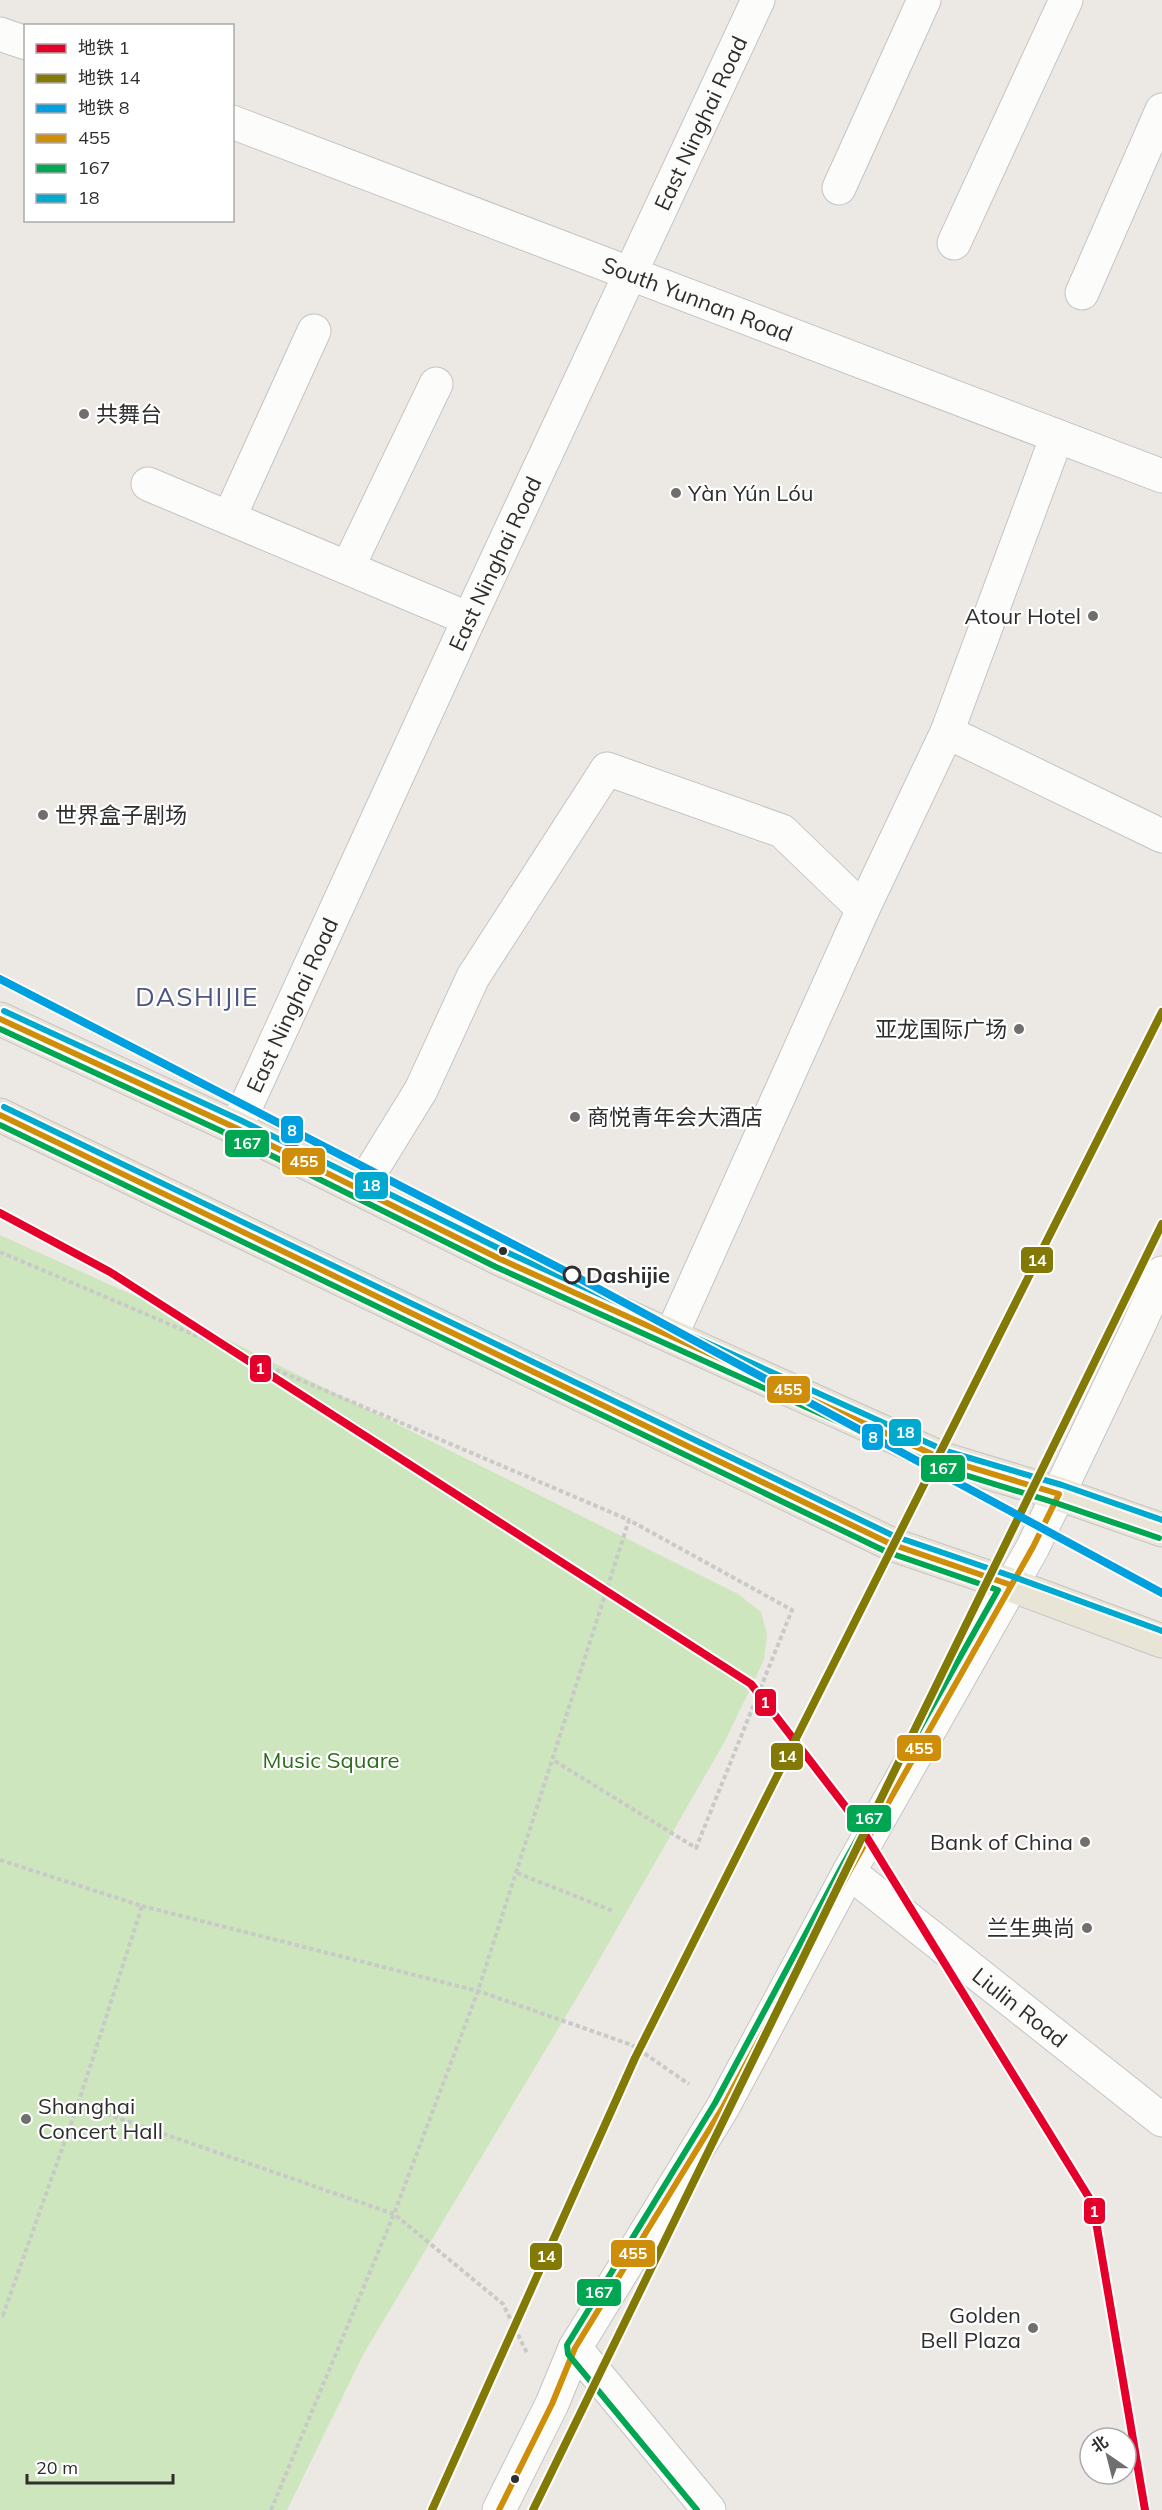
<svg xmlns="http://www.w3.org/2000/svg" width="1162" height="2510" font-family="Mulish,'Noto Sans SC',sans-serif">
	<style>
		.green { fill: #cee6be }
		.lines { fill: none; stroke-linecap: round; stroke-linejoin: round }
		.minor-casing { stroke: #c5c4c5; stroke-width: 35 }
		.major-casing { stroke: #c6c5c4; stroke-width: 35 }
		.path { stroke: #c9c9c8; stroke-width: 4; stroke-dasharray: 4.5 3; stroke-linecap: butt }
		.minor { stroke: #fcfcfb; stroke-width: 33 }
		.major { stroke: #e8e4d6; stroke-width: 33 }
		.bus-1-casing { stroke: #fff; stroke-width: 10 }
		.bus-2-casing { stroke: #fff; stroke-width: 10 }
		.bus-3-casing { stroke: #fff; stroke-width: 10 }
		.bus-1 { stroke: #cf8e09; stroke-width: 6 }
		.bus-2 { stroke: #00a651; stroke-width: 6 }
		.bus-3 { stroke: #00a9ce; stroke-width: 6 }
		.metro-1-casing { stroke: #fff; stroke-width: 12 }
		.metro-2-casing { stroke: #fff; stroke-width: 12 }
		.metro-3-casing { stroke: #fff; stroke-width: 12 }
		.metro-1 { stroke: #e4002b; stroke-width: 8 }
		.metro-2 { stroke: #827a04; stroke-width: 8 }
		.metro-3 { stroke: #009fdf; stroke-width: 8 }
		.poi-dot { fill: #706f6e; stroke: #fff; stroke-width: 2 }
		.bus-dot { fill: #2e2e2e; stroke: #fff; stroke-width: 2 }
		.stop-dot { fill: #fff; stroke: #2e2e2e; stroke-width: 3 }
		.labels { text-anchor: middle; stroke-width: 4.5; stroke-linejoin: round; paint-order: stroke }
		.street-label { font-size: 22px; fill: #2e2e2e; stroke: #fff }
		.poi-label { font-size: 22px; fill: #2e2e2e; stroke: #fff; text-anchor: start }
		.stop-label { font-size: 22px; font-weight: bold; fill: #2e2e2e; stroke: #fff; text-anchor: start }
		.park-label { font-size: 22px; fill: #2c6e1b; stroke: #fff }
		.quarter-label { font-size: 26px; letter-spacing: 1.5px; fill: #4d5680; stroke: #fff }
		.line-badge { stroke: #fff; stroke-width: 2 }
		.badge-label { font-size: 16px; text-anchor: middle; font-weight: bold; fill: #fff }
	</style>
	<rect width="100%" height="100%" fill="#ece8e4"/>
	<!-- green -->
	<path class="green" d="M0 1235 186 1319 738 1594 761 1612 767 1634 764 1660 725 1741 588 1979 364 2353 287 2510H0Z"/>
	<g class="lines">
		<!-- minor casing -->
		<g class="minor-casing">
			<g id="minor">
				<path d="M0 34 26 43"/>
				<path id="s1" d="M232 122 1162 476"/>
				<path d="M839 188 924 0"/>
				<path d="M954 243 1066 0"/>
				<path d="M1082 293 1162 110"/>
				<path d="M148 484 469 619"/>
				<path d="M229 518 314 331"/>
				<path d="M348 567 436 384"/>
				<path d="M947 732 1057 436"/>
				<path d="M863 909 947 732 1162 836"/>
				<path id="s2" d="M236 1128 469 619 758 0"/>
				<path d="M360 1189 421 1090 473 977 607 769 782 831 863 909 671 1336"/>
				<path id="s3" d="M849 1872 1162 2120"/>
				<path d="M575 2348 709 2510"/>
				<path d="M499 2510 552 2404 575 2348 723 2107 849 1872 1033 1547 1138 1327 1162 1273"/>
			</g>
		</g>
		<!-- major casing -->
		<g class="major-casing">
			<g id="major">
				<path d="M0 1019 236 1128 500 1259 943 1459 1059 1494 1162 1530"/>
				<path d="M0 1115 891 1544 1011 1585 1162 1641"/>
			</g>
		</g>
		<!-- path -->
		<g class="path">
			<path d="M0 1252 629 1520"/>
			<path d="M0 1860 142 1906 78 2104 3 2315 0 2314"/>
			<path d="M517 1873 613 1911"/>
			<path d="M142 1906 478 1991 632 2045 689 2084"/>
			<path d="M78 2104 394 2214 503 2304 527 2353"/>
			<path d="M271 2510 394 2214 478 1991 629 1520 792 1610 696 1848 553 1760"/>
		</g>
		<!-- minor -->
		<use href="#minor" class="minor"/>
		<!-- major -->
		<use href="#major" class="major"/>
		<!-- bus-1 casing -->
		<g class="bus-1-casing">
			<g id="bus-1">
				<path d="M0 1019 236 1128 500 1259 943 1459 1059 1494 1033 1547 849 1872 723 2107 575 2348 552 2404 499 2510"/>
				<path d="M0 1115 891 1544 1011 1585"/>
			</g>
		</g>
		<!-- bus-2 casing -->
		<g class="bus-2-casing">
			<g id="bus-2">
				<path d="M0 1029 232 1136 496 1267 939 1467 1056 1503 1159 1538"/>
				<path d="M0 1125 887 1552 998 1590 841 1868 715 2103 567 2345 568 2354 697 2510"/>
			</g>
		</g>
		<!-- bus-3 casing -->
		<g class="bus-3-casing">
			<g id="bus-3">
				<path d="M4 1011 240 1120 504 1251 946 1451 1062 1485 1162 1520"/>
				<path d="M4 1107 894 1536 1014 1577 1162 1631"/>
			</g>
		</g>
		<!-- bus-1 -->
		<use href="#bus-1" class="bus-1"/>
		<!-- bus-2 -->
		<use href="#bus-2" class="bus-2"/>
		<!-- bus-3 -->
		<use href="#bus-3" class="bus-3"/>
		<!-- metro-1 casing -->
		<g class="metro-1-casing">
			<path id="metro-1" d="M0 1213 110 1272 751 1684 858 1823 1093 2204 1145 2510"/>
		</g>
		<!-- metro-2 casing -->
		<g class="metro-2-casing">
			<g id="metro-2">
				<path d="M432 2510 635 2058 1162 1012"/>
				<path d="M533 2510 1162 1224"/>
			</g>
		</g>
		<!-- metro-3 casing -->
		<g class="metro-3-casing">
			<path id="metro-3" d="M0 979 573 1275 1162 1593"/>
		</g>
		<!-- metro-1 -->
		<use href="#metro-1" class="metro-1"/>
		<!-- metro-2 -->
		<use href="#metro-2" class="metro-2"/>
		<!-- metro-3 -->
		<use href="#metro-3" class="metro-3"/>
	</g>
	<!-- markers -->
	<g class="poi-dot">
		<circle cx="84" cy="414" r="6"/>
		<circle cx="676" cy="493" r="6"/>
		<circle cx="1093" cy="616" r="6"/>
		<circle cx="43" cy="815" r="6"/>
		<circle cx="1019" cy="1029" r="6"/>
		<circle cx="575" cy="1117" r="6"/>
		<circle cx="1085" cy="1842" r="6"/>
		<circle cx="1087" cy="1928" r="6"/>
		<circle cx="26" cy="2119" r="6"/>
		<circle cx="1033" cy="2328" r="6"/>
	</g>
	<g class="bus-dot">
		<circle cx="503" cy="1251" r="5"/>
		<circle cx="515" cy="2479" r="5"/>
	</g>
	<circle class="stop-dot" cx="572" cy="1275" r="8"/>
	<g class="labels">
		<!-- street labels -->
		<g class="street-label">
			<text dy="8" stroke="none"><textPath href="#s2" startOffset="1107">East Ninghai Road</textPath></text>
			<text dy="8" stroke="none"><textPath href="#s1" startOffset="498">South Yunnan Road</textPath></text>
			<text dy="8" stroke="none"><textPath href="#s2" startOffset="621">East Ninghai Road</textPath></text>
			<text dy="8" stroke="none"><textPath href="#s2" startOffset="135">East Ninghai Road</textPath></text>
			<text dy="8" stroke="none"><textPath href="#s3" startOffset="218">Liulin Road</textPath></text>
		</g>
		<!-- poi labels -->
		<g class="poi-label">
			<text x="96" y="422">共舞台</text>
			<text x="688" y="501">Yàn Yún Lóu</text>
			<text x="1081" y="624" text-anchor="end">Atour Hotel</text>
			<text x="55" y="823">世界盒子剧场</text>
			<text x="1007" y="1037" text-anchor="end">亚龙国际广场</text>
			<text x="587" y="1125">商悦青年会大酒店</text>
			<text x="1073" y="1850" text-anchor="end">Bank of China</text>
			<text x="1075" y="1936" text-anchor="end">兰生典尚</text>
			<text x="38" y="2114">Shanghai<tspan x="38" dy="25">Concert Hall</tspan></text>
			<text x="1021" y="2323" text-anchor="end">Golden<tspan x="1021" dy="25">Bell Plaza</tspan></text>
		</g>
		<!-- stop labels -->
		<g class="stop-label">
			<text x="586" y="1283">Dashijie</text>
		</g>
		<!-- park labels -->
		<g class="park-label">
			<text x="331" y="1768">Music Square</text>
		</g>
		<!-- quarter labels -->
		<g class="quarter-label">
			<text x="197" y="1006">DASHIJIE</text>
		</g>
	</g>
	<g class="line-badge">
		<rect x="280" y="1115" width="24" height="29" rx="6" fill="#009fdf"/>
		<rect x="224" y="1129" width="46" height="29" rx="6" fill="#00a651"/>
		<rect x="281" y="1147" width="45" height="29" rx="6" fill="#cf8e09"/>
		<rect x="354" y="1171" width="35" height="29" rx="6" fill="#00a9ce"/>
		<rect x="1020" y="1246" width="34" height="28" rx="6" fill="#827a04"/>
		<rect x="249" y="1354" width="23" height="29" rx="6" fill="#e4002b"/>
		<rect x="766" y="1375" width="45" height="29" rx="6" fill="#cf8e09"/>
		<rect x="888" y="1418" width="34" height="29" rx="6" fill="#00a9ce"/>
		<rect x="861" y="1423" width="23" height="28" rx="6" fill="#009fdf"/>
		<rect x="920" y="1454" width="46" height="29" rx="6" fill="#00a651"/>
		<rect x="754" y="1688" width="23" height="29" rx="6" fill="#e4002b"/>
		<rect x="896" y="1734" width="46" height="28" rx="6" fill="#cf8e09"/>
		<rect x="770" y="1742" width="34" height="29" rx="6" fill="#827a04"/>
		<rect x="846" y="1804" width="46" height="29" rx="6" fill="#00a651"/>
		<rect x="1083" y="2197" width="23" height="28" rx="6" fill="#e4002b"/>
		<rect x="610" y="2239" width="46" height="29" rx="6" fill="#cf8e09"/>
		<rect x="529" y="2242" width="34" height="29" rx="6" fill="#827a04"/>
		<rect x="576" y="2278" width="46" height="29" rx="6" fill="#00a651"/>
	</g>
	<g class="badge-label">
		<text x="292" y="1136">8</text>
		<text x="247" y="1149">167</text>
		<text x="304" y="1167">455</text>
		<text x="371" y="1191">18</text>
		<text x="1037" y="1266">14</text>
		<text x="260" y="1374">1</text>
		<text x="788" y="1395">455</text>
		<text x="905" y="1438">18</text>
		<text x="873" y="1443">8</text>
		<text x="943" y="1474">167</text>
		<text x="765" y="1708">1</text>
		<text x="919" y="1754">455</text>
		<text x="787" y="1762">14</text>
		<text x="869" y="1824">167</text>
		<text x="1094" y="2217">1</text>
		<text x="633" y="2259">455</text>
		<text x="546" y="2262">14</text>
		<text x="599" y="2298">167</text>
	</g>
	<!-- legend -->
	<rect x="24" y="24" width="210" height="198" fill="#ffffff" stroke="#ababab" stroke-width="1.5"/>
	<rect x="36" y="44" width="30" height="9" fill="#e4002b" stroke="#ababab" stroke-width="1.5"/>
	<text x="78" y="54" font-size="18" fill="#2e2e2e">地铁 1</text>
	<rect x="36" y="74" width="30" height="9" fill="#827a04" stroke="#ababab" stroke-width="1.5"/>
	<text x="78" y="84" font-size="18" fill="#2e2e2e">地铁 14</text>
	<rect x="36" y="104" width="30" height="9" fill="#009fdf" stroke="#ababab" stroke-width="1.5"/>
	<text x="78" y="114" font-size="18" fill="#2e2e2e">地铁 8</text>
	<rect x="36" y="134" width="30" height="9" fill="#cf8e09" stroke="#ababab" stroke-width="1.5"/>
	<text x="78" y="144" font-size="18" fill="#2e2e2e">455</text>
	<rect x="36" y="164" width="30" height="9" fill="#00a651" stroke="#ababab" stroke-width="1.5"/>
	<text x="78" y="174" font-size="18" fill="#2e2e2e">167</text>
	<rect x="36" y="194" width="30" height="9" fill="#00a9ce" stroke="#ababab" stroke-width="1.5"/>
	<text x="78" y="204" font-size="18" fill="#2e2e2e">18</text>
	<!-- north arrow -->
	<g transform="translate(1108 2456) rotate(325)"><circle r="28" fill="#ffffff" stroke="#ababab" stroke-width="1.5"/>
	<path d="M0-4.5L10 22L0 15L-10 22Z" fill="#706f6e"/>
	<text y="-9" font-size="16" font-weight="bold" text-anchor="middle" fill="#2e2e2e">北</text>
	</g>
	<!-- scale -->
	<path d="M27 2474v9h146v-9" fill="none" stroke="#2e2e2e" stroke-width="3"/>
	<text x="36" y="2474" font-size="18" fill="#2e2e2e" stroke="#ffffff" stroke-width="4.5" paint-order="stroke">20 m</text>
</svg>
